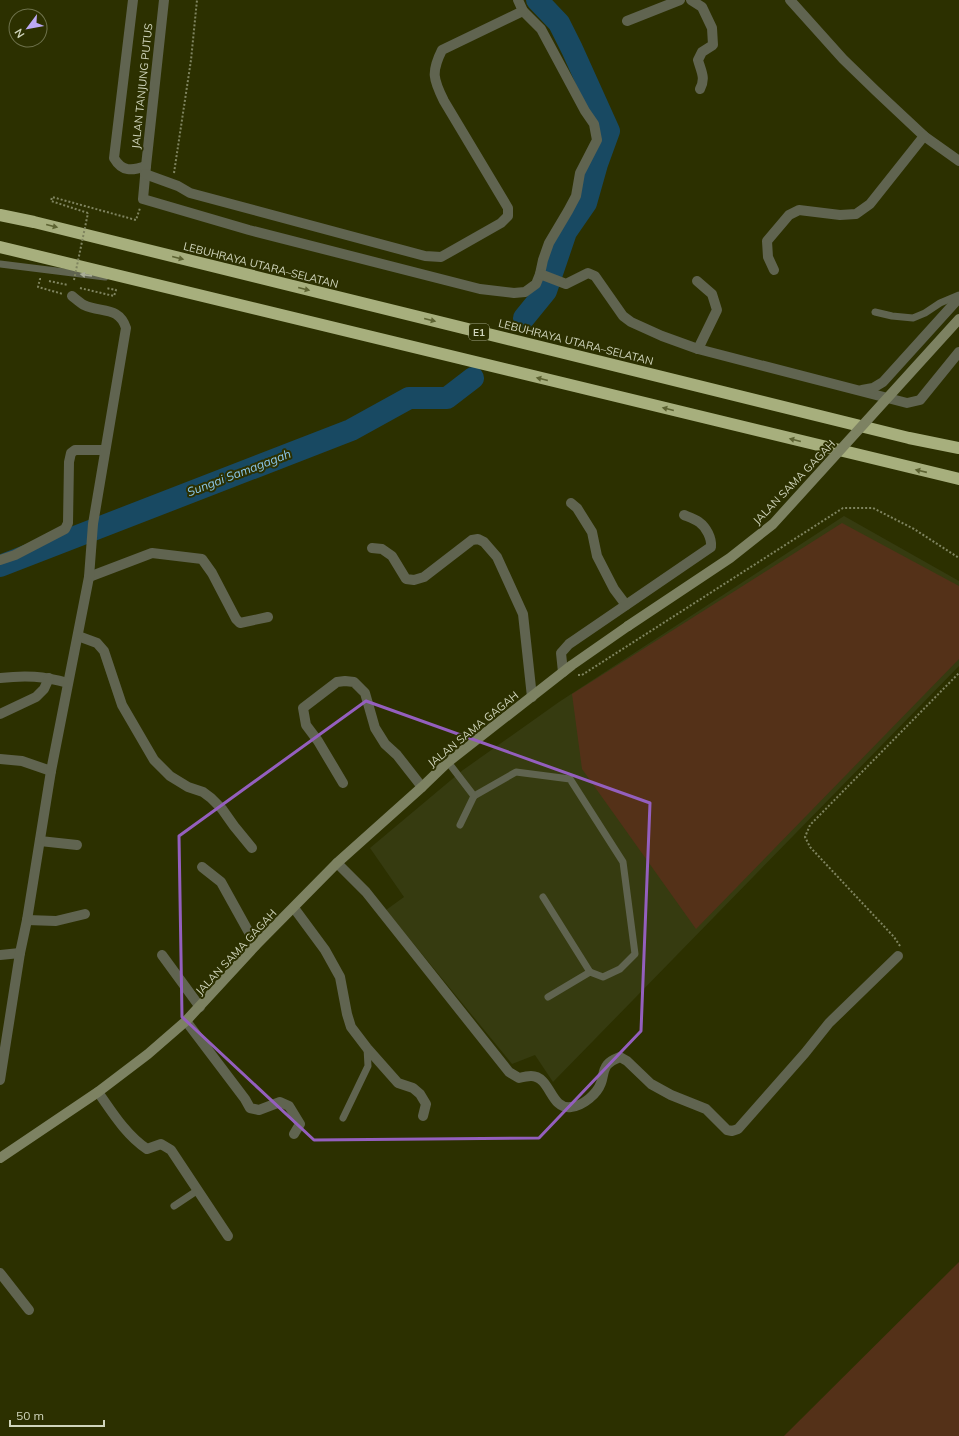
<svg xmlns="http://www.w3.org/2000/svg" width="959" height="1436" font-family="Mulish,sans-serif">
	<style>
		.built { fill: #363b10 }
		.green { fill: #543118 }
		.lines { fill: none; stroke-linecap: round; stroke-linejoin: round }
		.river { stroke: #184962; stroke-width: 22 }
		.path { stroke: #7f845f; stroke-width: 2; stroke-dasharray: 2 2; stroke-linecap: butt }
		.lane { stroke: #606450; stroke-width: 7 }
		.street { stroke: #606450; stroke-width: 10 }
		.secondary { stroke: #7d8262; stroke-width: 10 }
		.highway { stroke: #a7af7d; stroke-width: 12 }
		.path-bridge { stroke: #7f845f; stroke-width: 2; stroke-dasharray: 2 2; stroke-linecap: butt }
		.secondary-bridge { stroke: #7d8262; stroke-width: 10 }
		.oneway { fill: #5d6332 }
		.oneway2 { fill: #a9ad96 }
		.marked { fill: none; stroke: #945fbe; stroke-width: 3; stroke-linejoin: round }
		.labels { text-anchor: middle; stroke-width: 4; stroke-linejoin: round; paint-order: stroke }
		.shield { fill: #2c3000; stroke: #9fa484; stroke-width: 1 }
		.shield-label { font-size: 10px; font-weight: bold; fill: #d0d5bc }
		.street-label { font-size: 11px; fill: #d0d5bc; stroke: #2c3000 }
		.water-label { font-size: 12px; font-style: italic; fill: #8cc8eb; stroke: #2c3000 }
	</style>
	<rect width="100%" height="100%" fill="#2c3000"/>
	<!-- built -->
	<path class="built" d="M844 516 959 581V666L553 1082 535 1055 512 1064 386 910 404 897 370 848 463 770 559 702Z"/>
	<!-- green -->
	<g class="green">
		<path d="M842 523 959 586V659L696 929 582 769 572 694Z"/>
		<path d="M959 1262V1436H784Z"/>
	</g>
	<g class="lines">
		<!-- river -->
		<g class="river">
			<path d="M524 318 546 291 566 232 586 203 597 164 609 131 572 49 559 23 537 0"/>
			<path d="M0 566 351 430 409 398H447L473 378"/>
		</g>
		<!-- path -->
		<g class="path">
			<path d="M174 173 191 60 197 0"/>
			<path d="M88 213 51 201 52 197 136 220 140 208"/>
			<path d="M41 279H40L38 287 63 294"/>
			<path d="M49 281 68 285"/>
			<path d="M80 288 114 296 116 290 106 288"/>
			<path d="M578 675H582L843 508H873L914 529 959 558"/>
			<path d="M900 946 894 937 810 847 805 837 810 825 959 673"/>
		</g>
		<!-- lane -->
		<g class="lane">
			<path d="M0 264 105 277"/>
			<path d="M875 312 892 316 913 318 925 313 940 303 959 295"/>
			<path d="M448 762 474 796 516 772 570 779 623 862 635 954 620 969 603 977 590 972 548 997"/>
			<path d="M460 825 474 796"/>
			<path d="M543 897 590 972"/>
			<path d="M343 1118 368 1066 367 1048"/>
			<path d="M174 1206 198 1190"/>
		</g>
		<!-- street -->
		<g class="street">
			<path d="M133 0 114 158C122 172 132 171 146 166"/>
			<path d="M164 0 146 166 143 199 249 230 480 289 514 293 525 292 536 284 540 274 543 260 549 243 568 211 576 196 580 173 597 140 594 124 585 111 541 29 523 11 518 0"/>
			<path d="M691 0 702 7 712 28 713 45 702 52 698 60C701 71 706 78 700 89"/>
			<path d="M790 0 843 59 876 91 924 136 959 161"/>
			<path d="M627 21 680 0"/>
			<path d="M145 174 178 186 190 193 425 256 441 257 501 223 508 216V208L444 101C433 79 431 72 442 50L523 11"/>
			<path d="M774 270 768 257 767 241 789 215 799 210 840 215 856 214 870 204 924 136"/>
			<path d="M540 274 566 284 588 273 595 276 623 316 631 322 662 336 698 349 907 403 920 400 959 352"/>
			<path d="M697 281 712 294 717 310 698 349"/>
			<path d="M862 390 873 388 883 382 959 298"/>
			<path d="M571 503 577 508 592 532 597 556 614 589 626 605"/>
			<path d="M372 548 382 549 392 556 406 579 414 580 424 577 472 540 478 539 484 542 497 557 523 614 532 697"/>
			<path d="M0 560 15 555 65 529 68 523 69 462 71 453 75 450H105"/>
			<path d="M89 577 152 553 202 559 212 573 236 619 240 623 268 617"/>
			<path d="M78 636 97 643 104 651 122 705 154 760 170 776 188 787 203 792 211 798 222 809 234 826 252 848"/>
			<path d="M563 672 561 653 569 644 711 547C712 538 706 527 699 522 695 519 689 517 684 515"/>
			<path d="M0 678C26 675 43 676 68 683"/>
			<path d="M0 714 36 697 44 689 49 678"/>
			<path d="M0 759 22 761 51 771"/>
			<path d="M343 783 318 741 306 725 303 708 337 682 345 681 354 682 365 693 375 728 385 744 397 755 422 787"/>
			<path d="M40 841 77 845"/>
			<path d="M337 863 366 892 509 1072 519 1078C523 1077 528 1076 531 1076 551 1076 550 1110 571 1107 583 1106 597 1094 601 1083 603 1078 603 1070 607 1065 610 1061 615 1059 620 1057L627 1061 651 1084 671 1095 706 1109 727 1130 732 1131 738 1129 805 1053 829 1023 898 956"/>
			<path d="M202 867 221 882 256 945"/>
			<path d="M294 908 325 950 340 977 347 1014 351 1027 367 1048 398 1083 413 1088 420 1094 426 1104 423 1116"/>
			<path d="M27 920 56 921 85 914"/>
			<path d="M0 955 20 953"/>
			<path d="M162 955 200 1007"/>
			<path d="M186 1021 245 1099 250 1108 259 1110 280 1102 289 1106 300 1124 294 1134"/>
			<path d="M0 1080 20 953 27 920 51 771 89 577 93 524 126 328C119 306 101 313 84 305 80 303 76 299 72 296"/>
			<path d="M98 1092C112 1112 126 1135 147 1149L161 1144 171 1150 228 1236"/>
			<path d="M0 1273 29 1310"/>
		</g>
		<!-- secondary -->
		<path class="secondary" d="M0 1158 98 1092 148 1054 186 1021 256 945 337 863 422 787 448 762 572 665 628 626"/>
		<!-- highway -->
		<g class="highway">
			<path d="M0 215 34 222 909 438 959 448"/>
			<path d="M0 247 959 479"/>
		</g>
		<!-- path-bridge -->
		<path class="path-bridge" d="M74 280 88 213"/>
		<!-- secondary-bridge -->
		<path class="secondary-bridge" d="M628 626 730 558 773 524 959 319"/>
	</g>
	<!-- one-way arrows -->
	<defs><path id="oneway-solid" d="M-6-.8H1V-3.2L6.5 0L1 3.2V.8H-6Z"/></defs>
	<g class="oneway">
		<use href="#oneway-solid" transform="translate(52 226) rotate(14)"/>
		<use href="#oneway-solid" transform="translate(178 258) rotate(14)"/>
		<use href="#oneway-solid" transform="translate(304 289) rotate(14)"/>
		<use href="#oneway-solid" transform="translate(430 320) rotate(14)"/>
		<use href="#oneway-solid" transform="translate(542 379) rotate(-166)"/>
		<use href="#oneway-solid" transform="translate(668 409) rotate(-166)"/>
		<use href="#oneway-solid" transform="translate(795 440) rotate(-166)"/>
		<use href="#oneway-solid" transform="translate(921 471) rotate(-167)"/>
	</g>
	<use class="oneway2" href="#oneway-solid" transform="translate(86 275) rotate(-172)"/>
	<!-- marked area -->
	<path class="marked" d="M366 701 650 803 641 1031 539 1138 314 1140 182 1017 179 836Z"/>
	<g class="labels">
		<!-- shield labels -->
		<rect class="shield" x="469" y="324" width="20" height="16" rx="3"/>
		<g class="shield-label">
			<text x="479" y="336">E1</text>
		</g>
		<!-- street labels -->
		<g class="street-label">
			<text transform="translate(142 86) rotate(-84)" y="4">JALAN TANJUNG PUTUS</text>
			<text transform="translate(261 265) rotate(14)" y="4">LEBUHRAYA UTARA–SELATAN</text>
			<text transform="translate(576 342) rotate(14)" y="4">LEBUHRAYA UTARA–SELATAN</text>
			<text transform="translate(794 482) rotate(-46)" y="4">JALAN SAMA GAGAH</text>
			<text transform="translate(473 729) rotate(-39)" y="4">JALAN SAMA GAGAH</text>
			<text transform="translate(236 952) rotate(-47)" y="4">JALAN SAMA GAGAH</text>
		</g>
		<!-- water labels -->
		<g class="water-label">
			<text transform="translate(239 473) rotate(-21)" y="4">Sungai Samagagah</text>
		</g>
	</g>
	<!-- north arrow -->
	<g transform="translate(28 28) rotate(238)"><circle r="19" fill="#2c3000" stroke="#6e724b"/>
	<path d="M0-3L7 15L0 10L-7 15Z" fill="#bca9f5"/>
	<text y="-6" font-size="11" font-weight="bold" text-anchor="middle" fill="#d0d5bc">N</text>
	</g>
	<!-- scale -->
	<path d="M10 1420v6h94v-6" fill="none" stroke="#d0d5bc" stroke-width="2"/>
	<text x="16" y="1420" font-size="12" fill="#d0d5bc" stroke="#2c3000" stroke-width="3" paint-order="stroke">50 m</text>
</svg>
